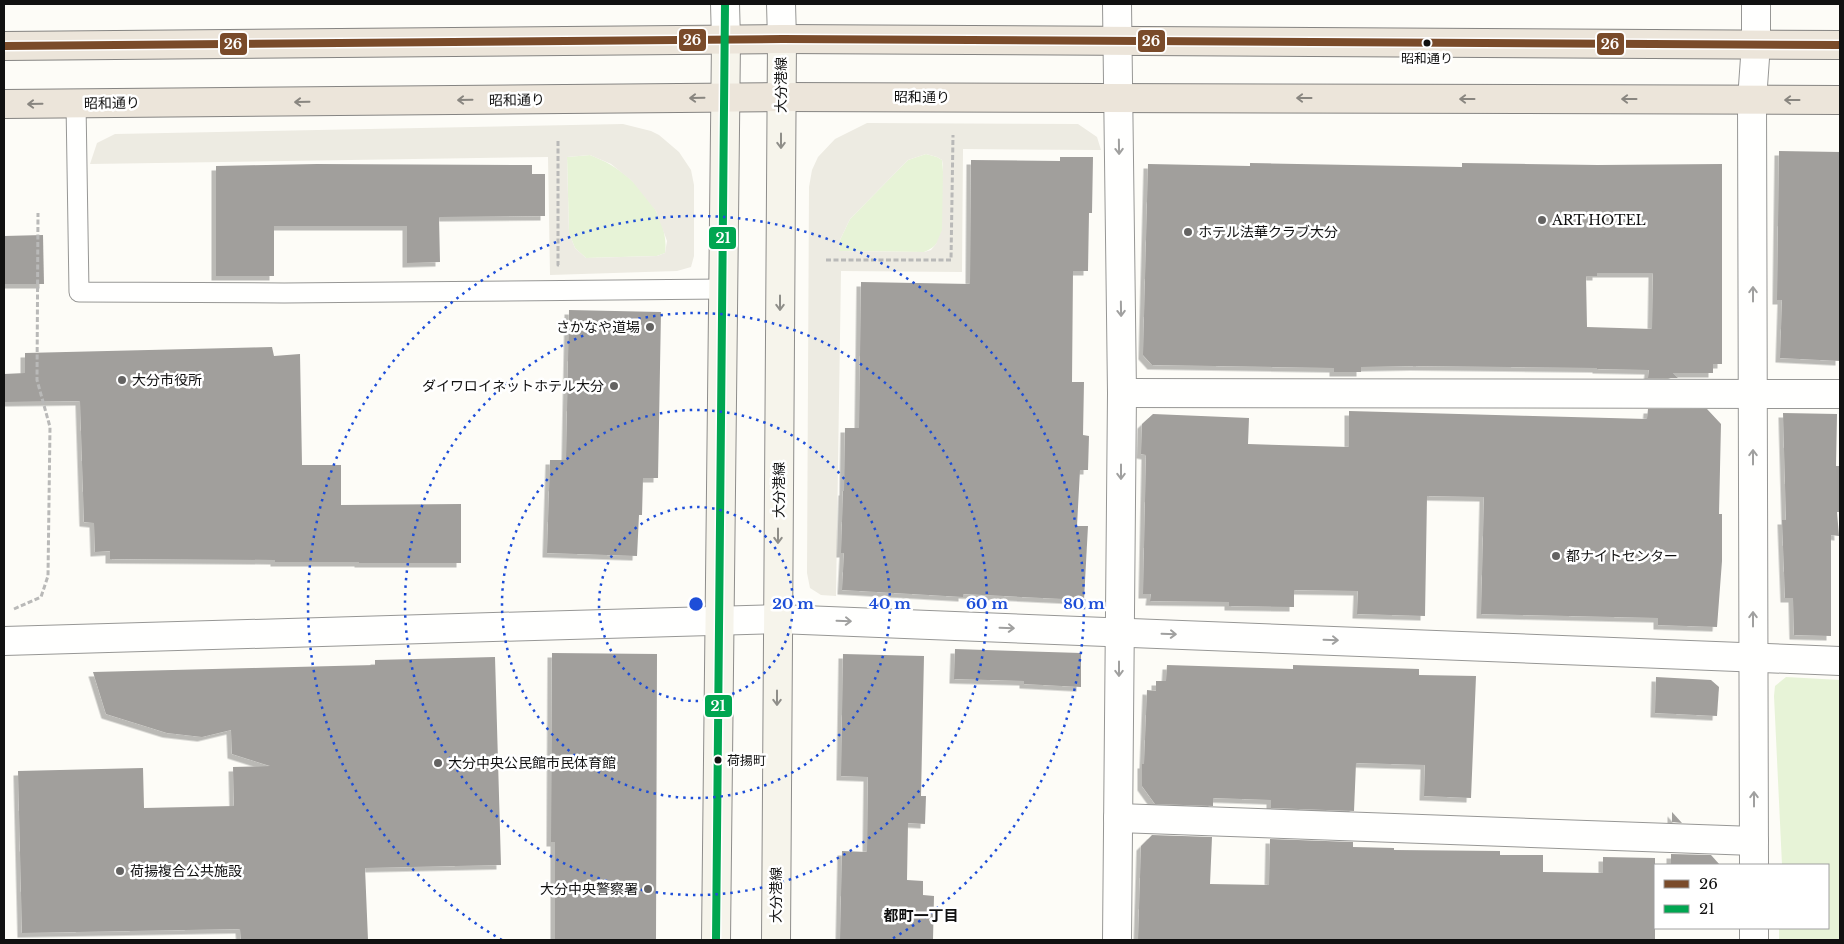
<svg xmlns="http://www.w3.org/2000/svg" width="1844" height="944" font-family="'Libre Baskerville','Noto Sans JP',serif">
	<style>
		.green { fill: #e7f3d7 }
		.plaza { fill: #edebe2; fill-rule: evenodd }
		.building { fill: #a19f9c; fill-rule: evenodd; filter: url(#shadow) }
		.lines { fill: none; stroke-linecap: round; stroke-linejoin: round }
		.service-casing { stroke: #979795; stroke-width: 21 }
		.minor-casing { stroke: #979795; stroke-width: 30 }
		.tertiary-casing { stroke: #979795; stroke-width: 30 }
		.secondary-casing { stroke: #8e8d8b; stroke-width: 30 }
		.trunk-casing { stroke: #858482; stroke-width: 30 }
		.path { stroke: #b9b9b8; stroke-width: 3; stroke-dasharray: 5 2.5; stroke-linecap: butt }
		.service { stroke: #fffffe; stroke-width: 19 }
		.minor { stroke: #fffffe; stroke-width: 28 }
		.tertiary { stroke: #fffffe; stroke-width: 28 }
		.secondary { stroke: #f6f4eb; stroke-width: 28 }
		.trunk { stroke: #ece5da; stroke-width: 28 }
		.bus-1-casing { stroke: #fff; stroke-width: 11 }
		.bus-2-casing { stroke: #fff; stroke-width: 11 }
		.bus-1 { stroke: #7a4b2a; stroke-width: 8 }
		.bus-2 { stroke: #00a651; stroke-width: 8 }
		.oneway { stroke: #898680 }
		.oneway2 { stroke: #8f8e89 }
		.oneway3 { stroke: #a0a09f }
		.ring { fill: none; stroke: #1d4ed8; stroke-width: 2.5; stroke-dasharray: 2.5 5 }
		.bus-dot { fill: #111; stroke: #fff; stroke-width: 2 }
		.poi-dot { fill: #646362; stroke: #fff; stroke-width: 2 }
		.labels { text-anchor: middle; stroke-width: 5; stroke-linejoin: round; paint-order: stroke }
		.bus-label { font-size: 13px; fill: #111; stroke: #fff }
		.street-label { font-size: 14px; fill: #111; stroke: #fff }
		.poi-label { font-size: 14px; fill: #111; stroke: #fff; text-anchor: start }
		.neighbourhood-label { font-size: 15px; font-weight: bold; fill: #111; stroke: #fff }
		.centre { fill: #1d4ed8; stroke: #fff; stroke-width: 2.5 }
		.ring-label { font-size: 15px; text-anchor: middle; font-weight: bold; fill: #1d4ed8; stroke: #fff; stroke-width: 5; stroke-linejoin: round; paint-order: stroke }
		.line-badge { stroke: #fff; stroke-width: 2 }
		.badge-label { font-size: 14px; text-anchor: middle; font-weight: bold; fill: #fff }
	</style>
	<defs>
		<filter id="shadow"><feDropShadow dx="-4.5" dy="4.5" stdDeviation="0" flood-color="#0004"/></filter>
	</defs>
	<rect width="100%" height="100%" fill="#fdfcf7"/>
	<!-- green -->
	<g class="green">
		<path d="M926 154 937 157 942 160C944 175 945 223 941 236 938 244 932 249 924 252L839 251 840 240 850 219 908 160Z"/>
		<path d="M590 155C597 158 605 161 611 165 640 182 670 218 665 253L657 256 586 258 575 248 569 233 567 157Z"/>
		<path d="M1786 677 1840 680V940H1779V928H1828V865H1782L1774 696 1775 686Z"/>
	</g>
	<!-- plaza -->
	<g class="plaza">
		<path d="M867 123 1078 124 1097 137 1101 150 963 149 962 272 841 271 836 596 821 595 810 588 807 573 809 187 812 170 818 157 835 139ZM926 154 937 157 942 160 943 165 942 230 936 244 931 250 924 252 839 251 840 240 850 219 908 160Z"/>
		<path d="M623 124 651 131 659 135 679 152 691 170 694 185V256L691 267 677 271 550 275 548 157 90 164 97 143 115 134ZM590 155 611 164 632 181 656 211 667 241 665 253 657 256 586 258 575 248 569 233 567 157Z"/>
	</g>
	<!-- building -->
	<g class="building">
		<path d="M1779 151 1840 152V361L1780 358 1782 300H1777Z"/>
		<path d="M1060 157H1093L1092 213H1089L1088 271H1073L1072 382H1084L1083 435 1089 436 1088 470H1080L1077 526H1088L1084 600 963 594V597L842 590 844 553H841L843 491H844L845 428H859L861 282 970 284 971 160 1060 161Z"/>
		<path d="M1250 163 1462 167V163L1598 165 1722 164V364H1713V373H1673L1678 378H1648L1649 370 1597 369V368L1415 366 1361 367V372H1334V368L1152 365 1143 355 1148 164 1250 166ZM1597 273H1653L1652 329 1587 327 1586 276H1597Z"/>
		<path d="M317 164 532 165V174H545V216L439 217 440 262 407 263V226H274V276H216V166Z"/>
		<path d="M43 235 44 284H4V236Z"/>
		<path d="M569 310 661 312 658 478H643L642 515H639L637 556 547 553 550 460H566Z"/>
		<path d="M272 347 274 356 300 354 302 465H341V505L461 504V563H359V562H275V560L110 559V551L95 552 94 523 84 522 80 401 4 402V374L25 373V353Z"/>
		<path d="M1648 409H1707L1721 424 1719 514H1722V561L1717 627 1658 625V618L1481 614 1484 497 1427 496 1425 616 1357 614 1358 591 1294 590V607L1229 606V602L1150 601 1151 594H1143L1146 455 1141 454 1142 424 1153 414 1249 418 1248 444 1349 447V411L1647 419Z"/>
		<path d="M1783 413 1837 414 1836 466H1840V512H1837L1839 536 1831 535V636L1794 635 1793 598H1785L1782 520H1786Z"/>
		<path d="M955 649 1081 653V687L1024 684V681L954 679Z"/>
		<path d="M552 653 657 654 656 940H555V842H551Z"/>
		<path d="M843 654 924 656 921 796H926L925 824 908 823 907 880 923 881V895L934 896 933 940H840L842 851 867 852 868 777 841 776Z"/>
		<path d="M495 657 501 865 365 868 368 940H241L240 929 22 933 18 771 143 768 144 808 234 806 233 767 270 766 232 754 231 730 202 737 167 733 106 714 93 672 375 665V660Z"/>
		<path d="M1167 665 1293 669V665L1419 669V675L1476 676 1471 798 1424 796 1425 765 1356 763 1354 811 1271 808V800L1213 798V806L1155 804 1142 786V764H1144L1147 690 1156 691V681H1166Z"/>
		<path d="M1656 677 1711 680 1719 687 1717 716 1655 713Z"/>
		<path d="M1672 812 1682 823 1672 822Z"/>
		<path d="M1152 835 1212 837 1210 884 1269 885 1270 839 1353 842V847L1394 848V850L1500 851V855H1543V872L1603 873V857L1655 858V940H1138L1141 846Z"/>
		<path d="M1671 854 1711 855 1720 865H1671Z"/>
	</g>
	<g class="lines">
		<!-- service casing -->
		<g class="service-casing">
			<path id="service" d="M76 103 79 292 284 293 723 289"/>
		</g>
		<!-- minor casing -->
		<g class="minor-casing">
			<g id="minor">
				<path d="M1117 4 1122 393 1117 940"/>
				<path d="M1122 393 1840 394"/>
				<path d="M4 641 778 619 1840 661"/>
				<path d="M1118 818 1754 841"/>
				<path d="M1754 865 1752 100 1756 44V4"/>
				<path d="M1754 928V940"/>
			</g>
		</g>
		<!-- tertiary casing -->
		<g class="tertiary-casing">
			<g id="tertiary">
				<path d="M725 4 726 40"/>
				<path d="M781 4 782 39"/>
			</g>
		</g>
		<!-- secondary casing -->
		<g class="secondary-casing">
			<g id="secondary">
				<path d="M716 940 726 40"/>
				<path d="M776 940 782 39"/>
			</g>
		</g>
		<!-- trunk casing -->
		<g class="trunk-casing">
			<g id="trunk">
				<path d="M4 46 782 39 1840 45"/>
				<path d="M4 104 781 97 1840 100"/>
			</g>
		</g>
		<!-- path -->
		<g class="path">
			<path d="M558 141V265H560"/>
			<path d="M826 260H951L953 135"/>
			<path d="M14 609 41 597 48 576 50 427 37 380 38 213"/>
		</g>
		<!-- service -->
		<use href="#service" class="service"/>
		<!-- minor -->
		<use href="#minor" class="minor"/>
		<!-- tertiary -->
		<use href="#tertiary" class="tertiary"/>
		<!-- secondary -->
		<use href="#secondary" class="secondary"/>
		<!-- trunk -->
		<use href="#trunk" class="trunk"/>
		<!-- bus-1 casing -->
		<g class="bus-1-casing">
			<path id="bus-1" d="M4 46 782 39 1840 45"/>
		</g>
		<!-- bus-2 casing -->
		<g class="bus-2-casing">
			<path id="bus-2" d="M716 940 725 4"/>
		</g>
		<!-- bus-1 -->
		<use href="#bus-1" class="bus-1"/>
		<!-- bus-2 -->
		<use href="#bus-2" class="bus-2"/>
	</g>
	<!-- one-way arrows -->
	<defs><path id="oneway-shaft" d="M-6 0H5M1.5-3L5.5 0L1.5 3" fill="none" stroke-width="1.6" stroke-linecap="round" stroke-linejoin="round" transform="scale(1.25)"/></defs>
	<g class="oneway">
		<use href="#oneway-shaft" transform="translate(697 98) rotate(179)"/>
		<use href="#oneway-shaft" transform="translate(1304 98) rotate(-180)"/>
		<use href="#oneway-shaft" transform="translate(1467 99) rotate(-180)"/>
		<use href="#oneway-shaft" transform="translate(1629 99) rotate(-180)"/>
		<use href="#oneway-shaft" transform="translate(465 100) rotate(179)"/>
		<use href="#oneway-shaft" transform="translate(1792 100) rotate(180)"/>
		<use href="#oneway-shaft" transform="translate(302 102) rotate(179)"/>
		<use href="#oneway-shaft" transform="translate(35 104) rotate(179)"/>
	</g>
	<g class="oneway2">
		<use href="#oneway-shaft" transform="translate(781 141) rotate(90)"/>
		<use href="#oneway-shaft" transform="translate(780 303) rotate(90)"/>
		<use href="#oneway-shaft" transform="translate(778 536) rotate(90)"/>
		<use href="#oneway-shaft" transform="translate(777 698) rotate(90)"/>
	</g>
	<g class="oneway3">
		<use href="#oneway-shaft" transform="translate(1119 147) rotate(89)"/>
		<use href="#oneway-shaft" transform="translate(1753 294) rotate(-90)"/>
		<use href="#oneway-shaft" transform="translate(1121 309) rotate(89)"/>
		<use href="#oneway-shaft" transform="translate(1753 457) rotate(-90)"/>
		<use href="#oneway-shaft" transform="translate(1121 472) rotate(90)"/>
		<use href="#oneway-shaft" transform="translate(1753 619) rotate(-90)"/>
		<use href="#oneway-shaft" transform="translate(844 621) rotate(2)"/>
		<use href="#oneway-shaft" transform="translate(1007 628) rotate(2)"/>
		<use href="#oneway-shaft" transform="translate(1169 634) rotate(2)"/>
		<use href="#oneway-shaft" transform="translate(1331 640) rotate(2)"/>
		<use href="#oneway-shaft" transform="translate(1119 669) rotate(90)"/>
		<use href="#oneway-shaft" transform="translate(1754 799) rotate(-90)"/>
	</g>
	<!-- distance rings -->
	<g class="ring">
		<circle cx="696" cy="604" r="97"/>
		<circle cx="696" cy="604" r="194"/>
		<circle cx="696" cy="604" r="291"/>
		<path d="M502 940A388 388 0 1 1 890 940"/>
	</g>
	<!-- markers -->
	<g class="bus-dot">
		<circle cx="1427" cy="43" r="4.5"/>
		<circle cx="718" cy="760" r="4.5"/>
	</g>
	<g class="poi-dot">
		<circle cx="1542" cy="220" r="5"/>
		<circle cx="1188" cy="232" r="5"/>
		<circle cx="650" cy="327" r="5"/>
		<circle cx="122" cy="380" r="5"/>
		<circle cx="614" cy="386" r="5"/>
		<circle cx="1556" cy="556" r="5"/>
		<circle cx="438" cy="763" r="5"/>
		<circle cx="120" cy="871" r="5"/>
		<circle cx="648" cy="889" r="5"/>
	</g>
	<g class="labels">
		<!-- bus labels -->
		<g class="bus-label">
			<text x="1427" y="63">昭和通り</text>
			<text x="727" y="765" text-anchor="start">荷揚町</text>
		</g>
		<!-- street labels -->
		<g class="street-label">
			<text transform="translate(781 85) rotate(-90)" y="5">大分港線</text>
			<text x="922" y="102">昭和通り</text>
			<text transform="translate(517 100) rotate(-1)" y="5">昭和通り</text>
			<text transform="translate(112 103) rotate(-1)" y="5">昭和通り</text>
			<text transform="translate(779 490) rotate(-90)" y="5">大分港線</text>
			<text transform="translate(776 895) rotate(-90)" y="5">大分港線</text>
		</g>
		<!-- poi labels -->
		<g class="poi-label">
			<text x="1552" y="225">ART HOTEL</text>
			<text x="1198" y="237">ホテル法華クラブ大分</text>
			<text x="640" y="332" text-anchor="end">さかなや道場</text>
			<text x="132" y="385">大分市役所</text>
			<text x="604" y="391" text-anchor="end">ダイワロイネットホテル大分</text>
			<text x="1566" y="561">都ナイトセンター</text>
			<text x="448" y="768">大分中央公民館市民体育館</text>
			<text x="130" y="876">荷揚複合公共施設</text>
			<text x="638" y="894" text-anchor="end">大分中央警察署</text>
		</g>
		<!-- neighbourhood labels -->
		<g class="neighbourhood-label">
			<text x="921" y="921">都町一丁目</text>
		</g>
	</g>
	<circle cx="696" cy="604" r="8" class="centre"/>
	<g class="ring-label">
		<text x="793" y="609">20 m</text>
		<text x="890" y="609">40 m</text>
		<text x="987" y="609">60 m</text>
		<text x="1084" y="609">80 m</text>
	</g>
	<g class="line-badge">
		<rect x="678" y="28" width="29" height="24" rx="5" fill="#7a4b2a"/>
		<rect x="1137" y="29" width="29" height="24" rx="5" fill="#7a4b2a"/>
		<rect x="1596" y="32" width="29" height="24" rx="5" fill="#7a4b2a"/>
		<rect x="219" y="32" width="29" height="24" rx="5" fill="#7a4b2a"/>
		<rect x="708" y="226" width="29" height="24" rx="5" fill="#00a651"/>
		<rect x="704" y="694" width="29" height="24" rx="5" fill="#00a651"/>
	</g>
	<g class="badge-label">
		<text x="692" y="45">26</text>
		<text x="1151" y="46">26</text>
		<text x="1610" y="49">26</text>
		<text x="233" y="49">26</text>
		<text x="723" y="243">21</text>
		<text x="718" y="711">21</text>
	</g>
	<!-- border -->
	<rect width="1844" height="944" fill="none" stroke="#111111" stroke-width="10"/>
	<!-- legend -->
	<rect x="1654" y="864" width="175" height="65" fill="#ffffff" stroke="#a0a0a0"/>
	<rect x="1664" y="880" width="25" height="8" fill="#7a4b2a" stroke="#a0a0a0"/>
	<text x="1699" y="889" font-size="15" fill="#111111">26</text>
	<rect x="1664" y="905" width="25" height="8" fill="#00a651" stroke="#a0a0a0"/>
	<text x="1699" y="914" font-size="15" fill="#111111">21</text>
</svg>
